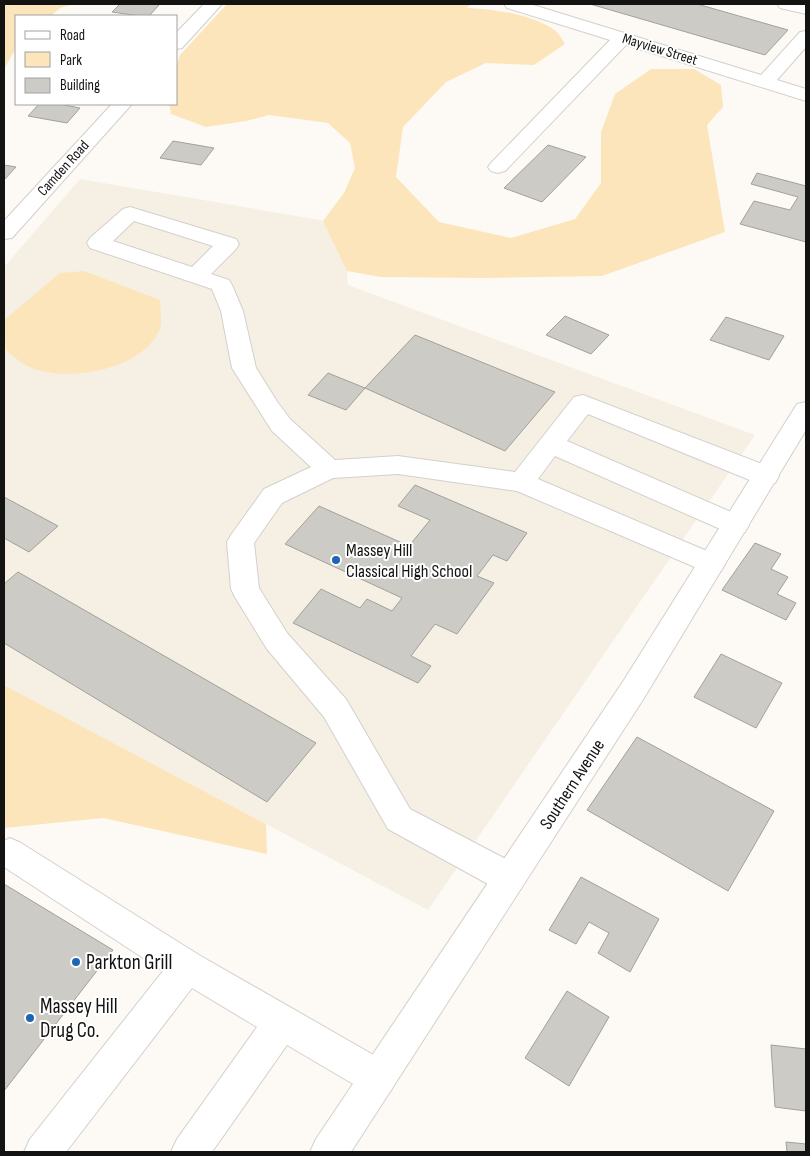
<svg xmlns="http://www.w3.org/2000/svg" width="810" height="1156" font-family="'Sofia Sans Condensed',sans-serif">
	<style>
		.built { fill: #f6f0e4 }
		.green { fill: #fce5ba }
		.building { fill: #cdcbc6; stroke: #a2a09b }
		.lines { fill: none; stroke-linecap: round; stroke-linejoin: round }
		.minor-casing { stroke: #d3d0cc; stroke-width: 2 }
		.major-casing { stroke: #d3d0cc; stroke-width: 2 }
		.minor { fill: #fff; fill-rule: evenodd }
		.major { fill: #fff; fill-rule: evenodd }
		.poi-dot { fill: #1f65b6; stroke: #fff; stroke-width: 2 }
		.labels { text-anchor: middle; stroke-width: 4; stroke-linejoin: round; paint-order: stroke }
		.far-street-label { font-size: 15px; fill: #131311; stroke: #fff }
		.poi-label { font-size: 18px; fill: #131311; stroke: #fff; text-anchor: start }
		.street-label { font-size: 18px; fill: #131311; stroke: #fff }
		.near-poi-label { font-size: 21px; fill: #131311; stroke: #fff; text-anchor: start }
	</style>
	<rect width="100%" height="100%" fill="#fdfaf5"/>
	<!-- built -->
	<path class="built" d="M80 179 343 224 348 285 755 435 428 910 4 685V267Z"/>
	<!-- green -->
	<g class="green">
		<path d="M4 4H74L60 8 51 16H16V48L4 69Z"/>
		<path d="M227 4H471L467 8C493 9 530 14 553 29 558 32 562 39 565 44L534 65 486 63 446 82 403 127 396 177 439 222 511 238 575 219 601 183V132L615 94 651 69H694L721 85 723 107 707 125 725 232 602 276 485 278 381 277 347 271 323 221 344 193 355 168 350 143 328 123 269 115 246 121 206 127 171 114 169 104H176V68L180 55Z"/>
		<path d="M84 271 160 300C160 309 163 324 159 331 142 368 77 380 42 371 27 368 17 360 6 350L4 320 60 273Z"/>
		<path d="M4 685 266 824 267 854 103 818 4 828Z"/>
	</g>
	<!-- building -->
	<g class="building">
		<path d="M120 4H153L159 5 149 16H140L112 12Z"/>
		<path d="M590 4H697L788 30 765 55Z"/>
		<path d="M39 104H59L80 108 67 123 28 116Z"/>
		<path d="M173 141 214 148 201 165 160 158Z"/>
		<path d="M548 145 586 157 542 202 504 188Z"/>
		<path d="M4 165 16 167 4 180Z"/>
		<path d="M757 173 806 186V242L740 224 754 201 790 210 798 197 751 184Z"/>
		<path d="M565 316 609 335 591 354 546 335Z"/>
		<path d="M726 317 784 336 769 360 710 340Z"/>
		<path d="M415 335 555 392 505 451 365 388Z"/>
		<path d="M328 373 365 388 346 410 308 395Z"/>
		<path d="M415 485 527 533 507 561 493 555 477 576 494 583 457 634 435 624 411 656 431 666 418 683 293 623 321 589 360 608 367 599 392 611 402 598 285 544 319 506 409 546 430 520 398 506Z"/>
		<path d="M4 497 58 526 29 552 4 538Z"/>
		<path d="M755 543 781 554 771 569 788 577 777 594 796 603 786 620 722 590Z"/>
		<path d="M18 572 316 743 267 802 4 643V584Z"/>
		<path d="M721 654 782 683 756 728 694 697Z"/>
		<path d="M637 737 774 811 728 891 587 810Z"/>
		<path d="M581 877 659 919 630 972 598 953 609 933 589 922 576 944 549 930Z"/>
		<path d="M4 884 113 950 4 1091Z"/>
		<path d="M567 991 609 1017 569 1086 525 1058Z"/>
		<path d="M771 1045 806 1049V1111L775 1107Z"/>
		<path d="M786 1142 806 1144V1152H787Z"/>
	</g>
	<g class="lines">
		<!-- minor casing -->
		<g class="minor-casing">
			<g id="minor">
				<path d="M204 4H222L182 48 176 49V33Z"/>
				<path d="M504 4H530L761 75 800 32 806 31V47L777 80 806 89V101L626 45 505 171 498 173 491 171 488 167 491 163 610 40 507 8Z"/>
				<path d="M777 4H806V14L780 8Z"/>
				<path d="M112 104H132L12 238 4 239V221Z"/>
				<path d="M130 207 236 239 239 244 236 249 211 274 229 280 232 285 243 311 256 368 278 403 290 419 335 460 398 456 515 472 574 397 583 395 775 469 779 476 775 483 766 485 757 483 588 414 567 441 745 518 749 525 745 532 736 535 727 532 555 456 538 479 721 557 725 564 721 571 711 574 517 491 398 474 333 478 282 503 254 543 259 588 287 633 346 699 410 809 521 867 525 878 521 889 509 893 497 889 388 829 324 717 267 649 235 597 231 589 227 542 231 535 264 489 311 467 272 431 232 368 221 311 212 289 90 248 87 243 90 238 123 209ZM134 221 213 246 192 267 113 241Z"/>
				<path d="M10 838 21 843 199 955 391 1065 396 1078 391 1091 378 1096 365 1091 287 1045 212 1152H171L177 1139 257 1027 192 988 66 1152H24L30 1139 163 971 4 867V841Z"/>
			</g>
		</g>
		<!-- major casing -->
		<g class="major-casing">
			<path id="major" d="M806 402V430L644 698 351 1152H310L316 1139 624 680 797 404Z"/>
		</g>
		<!-- minor -->
		<use href="#minor" class="minor"/>
		<!-- major -->
		<use href="#major" class="major"/>
	</g>
	<!-- markers -->
	<g class="poi-dot">
		<circle cx="336" cy="560" r="5"/>
		<circle cx="76" cy="962" r="5"/>
		<circle cx="30" cy="1018" r="5"/>
	</g>
	<g class="labels">
		<!-- far-street labels -->
		<g class="far-street-label">
			<text transform="translate(660 49) rotate(17)" y="5">Mayview Street</text>
			<text transform="translate(63 168) rotate(-48)" y="5">Camden Road</text>
		</g>
		<!-- poi labels -->
		<g class="poi-label">
			<text x="346" y="556">Massey Hill<tspan x="346" dy="21">Classical High School</tspan></text>
		</g>
		<!-- street labels -->
		<g class="street-label">
			<text transform="translate(572 784) rotate(-57)" y="6">Southern Avenue</text>
		</g>
		<!-- near-poi labels -->
		<g class="near-poi-label">
			<text x="86" y="969">Parkton Grill</text>
			<text x="40" y="1013">Massey Hill<tspan x="40" dy="24">Drug Co.</tspan></text>
		</g>
	</g>
	<!-- border -->
	<rect width="810" height="1156" fill="none" stroke="#131311" stroke-width="10"/>
	<!-- legend -->
	<rect x="15" y="15" width="162" height="90" fill="#ffffff" stroke="#a1a1a0"/>
	<rect x="25" y="31" width="25" height="8" fill="#ffffff" stroke="#a1a1a0"/>
	<text x="60" y="40" font-size="15" fill="#131311">Road</text>
	<rect x="25" y="52" width="25" height="15" fill="#fce5ba" stroke="#a1a1a0"/>
	<text x="60" y="65" font-size="15" fill="#131311">Park</text>
	<rect x="25" y="78" width="25" height="15" fill="#cdcbc6" stroke="#a1a1a0"/>
	<text x="60" y="90" font-size="15" fill="#131311">Building</text>
</svg>
